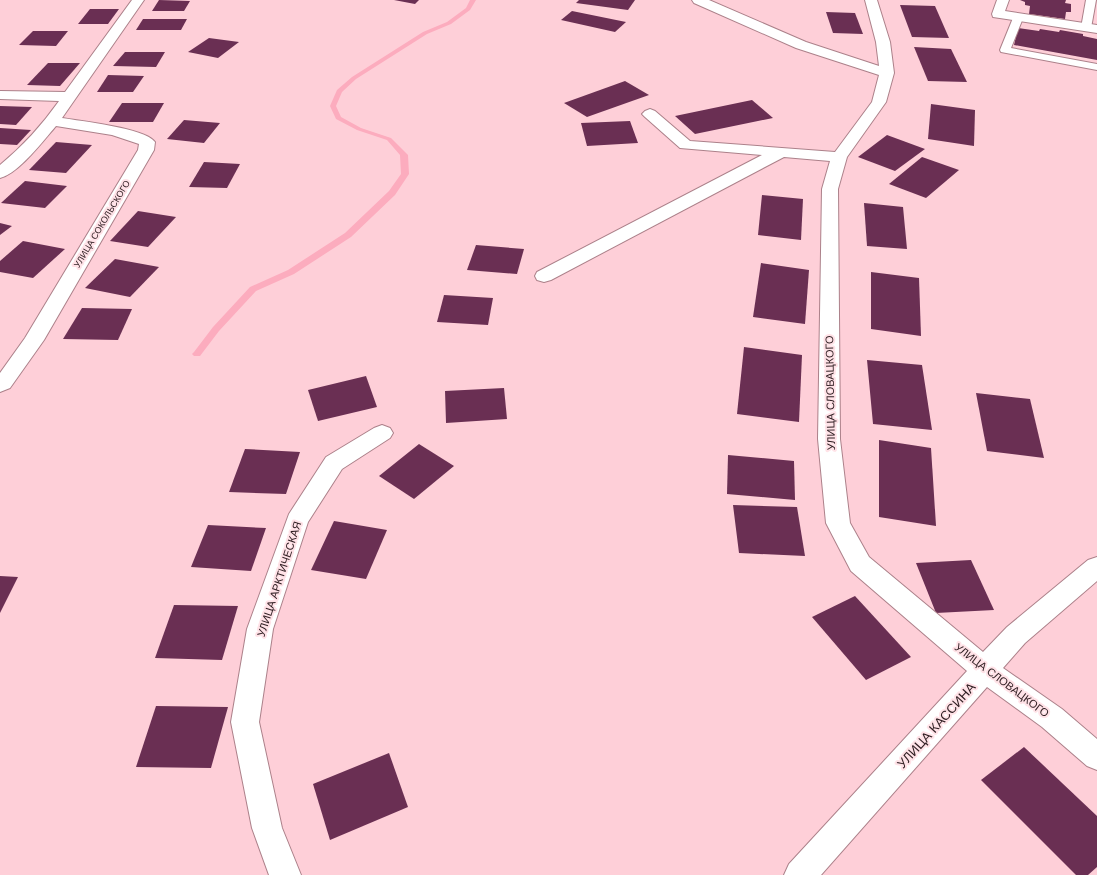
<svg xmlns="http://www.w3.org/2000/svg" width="1097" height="875" font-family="Helvetica,sans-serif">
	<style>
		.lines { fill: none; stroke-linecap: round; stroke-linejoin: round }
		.stream { fill: #fcacbe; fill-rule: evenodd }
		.building { fill: #6a2f53 }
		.lane-casing { stroke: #ac818a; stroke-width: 2 }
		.street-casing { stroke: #ac818a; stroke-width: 2 }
		.lane { fill: #fff; fill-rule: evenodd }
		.street { fill: #fff; fill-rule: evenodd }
		.labels { text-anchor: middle; stroke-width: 4; stroke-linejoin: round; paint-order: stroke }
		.far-street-label { font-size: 9px; fill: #2e1d21; stroke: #ffe2e7 }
		.street-label { font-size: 11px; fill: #2e1d21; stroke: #ffe2e7 }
		.near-street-label { font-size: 13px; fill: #2e1d21; stroke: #ffe2e7 }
	</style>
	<rect width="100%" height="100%" fill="#fecfd8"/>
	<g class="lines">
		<!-- stream -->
		<path class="stream" d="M470 0H476L470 10 451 24 427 34 356 79 342 92 336 106 341 117 361 128 391 138 408 155 409 174 395 195 351 237 294 274 256 291 219 331 200 356H194L192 354 194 352 213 327 250 287 288 270 345 233 389 191 401 174 400 155 387 140 357 130 336 119 330 106 337 90 352 77 423 32 447 22 466 8Z"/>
	</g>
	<!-- building -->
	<g class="building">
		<path d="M159 0 190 1 184 11H152Z"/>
		<path d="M394 0H419L415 4Z"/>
		<path d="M579 0H635L628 10 576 3Z"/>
		<path d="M1020 0H1066L1065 3 1071 4V12H1066L1065 19 1029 14 1030 6 1025 5V2Z"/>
		<path d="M900 5 935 6 949 38 912 37Z"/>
		<path d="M90 9H119L108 24H78Z"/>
		<path d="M572 11 626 22 615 32 561 20Z"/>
		<path d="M826 12 855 13 863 34 833 33Z"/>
		<path d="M143 19H187L181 30H136Z"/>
		<path d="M1018 28 1039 31 1040 29 1059 32 1060 30 1083 34V36L1097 39V60L1014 45Z"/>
		<path d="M33 31H68L56 46 19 45Z"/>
		<path d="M209 38 239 42 218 58 188 52Z"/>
		<path d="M914 47 951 49 967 82 928 81Z"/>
		<path d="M125 52H165L156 67 113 66Z"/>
		<path d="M48 63H80L60 86 27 85Z"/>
		<path d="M108 75 144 76 133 92H97Z"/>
		<path d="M625 81 649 95 587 117 564 103Z"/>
		<path d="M752 100 773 118 695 134 675 116Z"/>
		<path d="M122 103H164L153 122H109Z"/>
		<path d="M931 104 975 110 974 146 928 139Z"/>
		<path d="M0 106 32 107 16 125 0 124Z"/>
		<path d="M184 120 220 123 204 143 167 139Z"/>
		<path d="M630 121 638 143 587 146 581 123Z"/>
		<path d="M0 128 31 130 17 145 0 144Z"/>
		<path d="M887 135 925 149 895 171 858 157Z"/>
		<path d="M56 142 92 145 66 173 29 170Z"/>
		<path d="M922 157 959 170 926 198 889 184Z"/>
		<path d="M204 162 240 164 227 188 189 187Z"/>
		<path d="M25 181 67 186 45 208 1 203Z"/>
		<path d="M762 195 803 199 801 240 758 235Z"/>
		<path d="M864 203 903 207 907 249 867 246Z"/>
		<path d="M138 211 176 217 148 247 110 241Z"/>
		<path d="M0 223 12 226 0 235Z"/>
		<path d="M23 241 65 249 33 278 0 272V261Z"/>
		<path d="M476 245 524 249 517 274 467 270Z"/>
		<path d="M115 259 159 267 130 297 85 288Z"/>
		<path d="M761 263 809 270 805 324 753 317Z"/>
		<path d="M871 272 919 278 921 336 871 329Z"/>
		<path d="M444 295 493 298 488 325 437 322Z"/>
		<path d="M82 308 132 309 118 340 63 339Z"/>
		<path d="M744 347 802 355 799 422 737 414Z"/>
		<path d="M867 360 922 365 932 430 873 424Z"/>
		<path d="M366 376 377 407 318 421 308 390Z"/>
		<path d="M504 388 507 419 446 423 445 391Z"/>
		<path d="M976 393 1030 399 1044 458 987 451Z"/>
		<path d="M879 440 931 448 936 526 879 517Z"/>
		<path d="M419 444 454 466 414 499 379 476Z"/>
		<path d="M245 449 300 452 286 494 229 492Z"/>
		<path d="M728 455 794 461 795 500 727 494Z"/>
		<path d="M733 505 797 507 805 556 739 553Z"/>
		<path d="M334 521 387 530 366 579 311 570Z"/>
		<path d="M208 525 266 528 251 571 191 567Z"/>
		<path d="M971 560 994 610 936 613 916 563Z"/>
		<path d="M0 576 18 577 0 613Z"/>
		<path d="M855 596 911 657 866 680 812 617Z"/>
		<path d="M174 605 238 606 222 660 155 658Z"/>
		<path d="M156 706 228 707 211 768 136 767Z"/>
		<path d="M1024 747 1097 816V867L1088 875H1076L981 780Z"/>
		<path d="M389 753 408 807 330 840 313 784Z"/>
	</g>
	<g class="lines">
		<!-- lane casing -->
		<g class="lane-casing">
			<g id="lane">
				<path d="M1086 0H1096L1091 28 1086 31 1081 28Z"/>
				<path d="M1018 15 1023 18 1011 48 1097 64V70L1001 52 1000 50 1013 18Z"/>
			</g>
		</g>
		<!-- street casing -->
		<g class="street-casing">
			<g id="street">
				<path d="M132 0H144L62 118C80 121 145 128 155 142L154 150 44 340 10 388 0 392V373L25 338 138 150 139 144 112 135 56 126C43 141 19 173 0 178V165C23 146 42 125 59 101L0 99V91L65 92Z"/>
				<path d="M692 0H709L806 42 879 66 876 42 865 0H877L890 42 894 73 886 102 847 157 838 189 840 439 850 523 869 557 983 652 1007 627 1088 560 1097 557V581L1025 643 1003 668 1062 709 1097 739V770L1087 766 1042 727 987 687 821 875H784L789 864 967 671 851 571 826 523 818 439 822 189 830 161 784 157 551 280 544 282 537 280 535 276 537 272 762 155 680 148 645 117 642 114 645 111 650 109 655 111 690 141 835 152 872 102 879 75 796 48 694 3Z"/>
				<path d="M997 0H1009L1005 11 1097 25V33L993 17 992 14Z"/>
				<path d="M382 425 390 428 393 433 390 438 342 469 308 522 273 629 259 722 282 828 301 875H269L252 828 231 722 247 629 289 514 326 457 374 428Z"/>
			</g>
		</g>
		<!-- lane -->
		<use href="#lane" class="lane"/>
		<!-- street -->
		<use href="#street" class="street"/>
	</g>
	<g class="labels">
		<!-- far-street labels -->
		<g class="far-street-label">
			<text transform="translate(102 224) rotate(-59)" y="3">УЛИЦА СОКОЛЬСКОГО</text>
		</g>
		<!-- street labels -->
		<g class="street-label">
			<text transform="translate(830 393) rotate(-91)" y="4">УЛИЦА СЛОВАЦКОГО</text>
			<text transform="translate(279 579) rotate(-72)" y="4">УЛИЦА АРКТИЧЕСКАЯ</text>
			<text transform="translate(1002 680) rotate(37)" y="4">УЛИЦА СЛОВАЦКОГО</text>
		</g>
		<!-- near-street labels -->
		<g class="near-street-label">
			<text transform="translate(936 725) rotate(-48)" y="5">УЛИЦА КАССИНА</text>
		</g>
	</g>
</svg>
